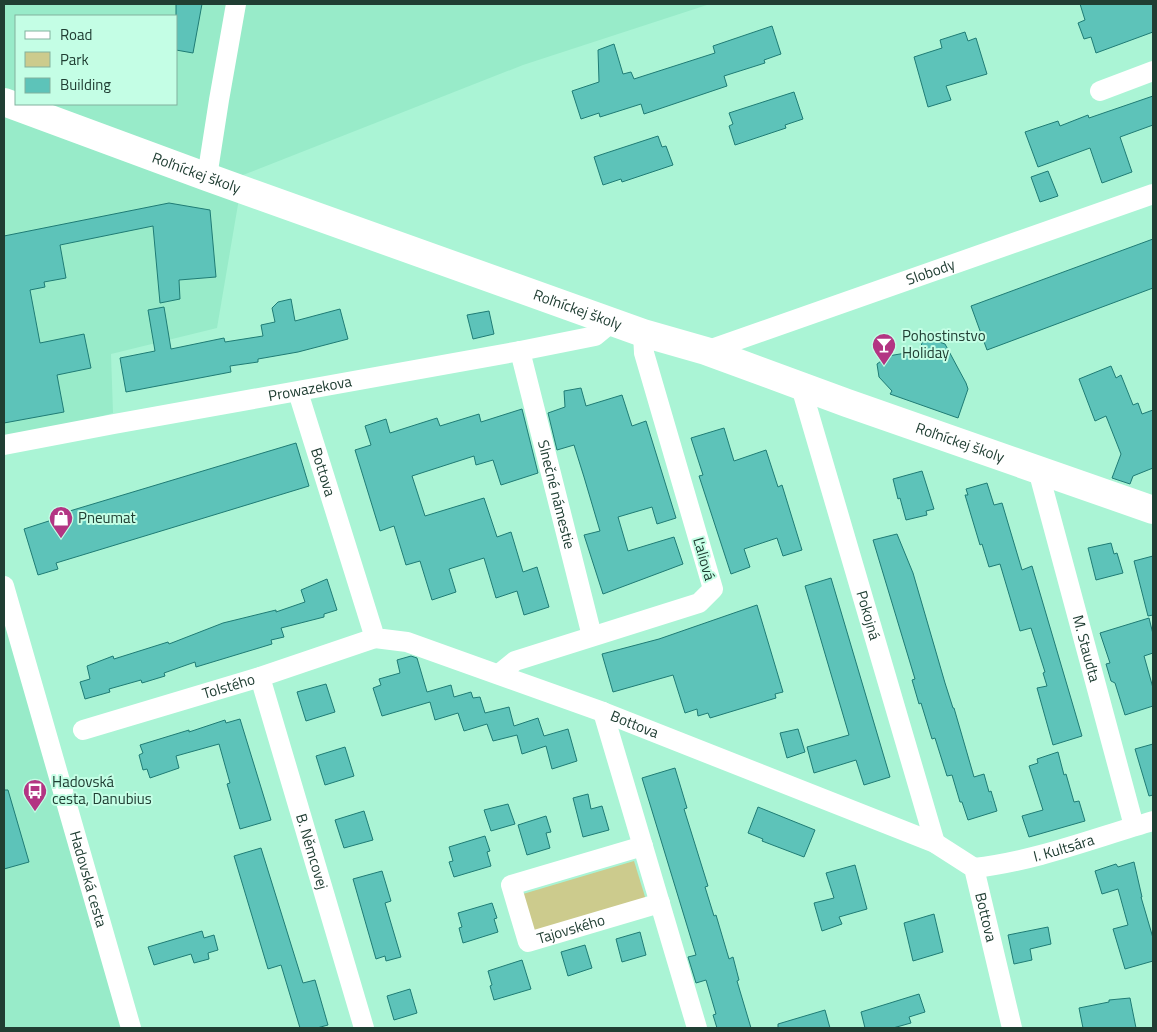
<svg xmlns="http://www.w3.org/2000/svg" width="1157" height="1032" font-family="'Titillium Web',sans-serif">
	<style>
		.built { fill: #98ebc9; fill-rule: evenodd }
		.green { fill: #cccb8d }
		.building { fill: #5dc3b9; stroke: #1f7c75 }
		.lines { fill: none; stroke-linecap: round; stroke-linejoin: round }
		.minor { stroke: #fff; stroke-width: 20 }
		.secondary { stroke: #fff; stroke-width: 28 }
		.labels { text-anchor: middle; stroke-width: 4; stroke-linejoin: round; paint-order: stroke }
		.street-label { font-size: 15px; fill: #203e33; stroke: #c4fee5 }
		.poi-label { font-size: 15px; fill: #203e33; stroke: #c4fee5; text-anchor: start }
	</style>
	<rect width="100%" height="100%" fill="#aaf4d5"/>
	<!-- built -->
	<g class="built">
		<path d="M4 4H710L523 65 243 175 217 328 111 354 113 413 4 444ZM16 16H176V104H16Z"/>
		<path d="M4 587 131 1028H4Z"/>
	</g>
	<!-- green -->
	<path class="green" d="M634 861 646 900 535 933 523 894Z"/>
	<!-- building -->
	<g class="building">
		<path d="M176 4H202L193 53 176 50Z"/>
		<path d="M1080 4H1153V32L1096 53 1091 37 1084 39 1078 23 1085 20Z"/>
		<path d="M772 26 781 54 764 60 765 63 724 76 727 86 644 114 641 104 600 117 599 113 581 119 572 91 599 82 598 50 614 44 623 74 631 72 634 79 715 53 713 46Z"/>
		<path d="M965 32 968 41 976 38 987 74 946 86 951 100 928 107 914 57 942 48 940 40Z"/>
		<path d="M794 92 803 119 785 125 786 128 735 145 729 126 733 124 729 113Z"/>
		<path d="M1153 96V125L1120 137 1132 172 1102 183 1090 148 1038 167 1025 132 1058 121 1060 126 1088 115 1089 118Z"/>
		<path d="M658 136 662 147 666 146 673 165 622 182 621 179 603 185 594 157Z"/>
		<path d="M1048 171 1058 196 1040 202 1031 177Z"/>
		<path d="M169 203 210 210 216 277 179 280 180 299 160 303 153 226 60 245 66 278 44 282 45 287 30 290 40 343 84 334 91 368 57 375 64 412 4 423V236Z"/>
		<path d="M1153 239V288L987 350 971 306Z"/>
		<path d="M291 299 295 321 340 309 348 339 298 352 258 359V362L230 366 231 372 126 392 120 358 155 351 148 310 164 307 171 349 224 338 225 342 263 336 261 325 275 322 272 308 278 302Z"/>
		<path d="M489 311 494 334 473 339 467 315Z"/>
		<path d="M924 337 945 344 966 383 968 389 958 418 890 394 892 391 879 377 877 364 888 356 912 352 918 355Z"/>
		<path d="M1111 366 1116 378 1121 375 1133 405 1138 403 1142 414 1153 410V468L1133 476 1130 484 1112 478 1121 454 1106 416 1095 421 1079 379Z"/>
		<path d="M581 388 586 406 622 395 632 426 646 421 676 518 657 524 652 507 618 517 628 551 674 537 683 564 603 594 584 535 600 531 584 477 574 445 557 450 548 413 565 407 564 391Z"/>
		<path d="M522 409 538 473 501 485 493 460 476 465 474 456 412 476 425 516 484 498 497 537 511 532 523 572 537 567 549 607 524 615 517 591 496 598 484 558 449 569 456 592 432 600 420 561 406 565 394 526 380 531 355 450 371 445 365 426 386 419 390 433 437 418 440 426 479 414 481 422Z"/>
		<path d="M724 428 734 461 766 450 778 487 782 485 802 550 783 556 777 538 744 549 750 567 731 574 699 476 703 475 691 438Z"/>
		<path d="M296 443 309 486 56 563 58 569 38 575 24 529 55 519 54 516 63 513Z"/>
		<path d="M922 471 934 509 926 511 927 515 906 520 900 498 898 499 893 479Z"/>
		<path d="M987 483 994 505 1002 503 1022 570 1032 566 1082 736 1053 745 1037 688 1047 686 1043 673 1045 672 1031 628 1020 631 1000 564 989 567 982 544 980 545 965 495H968L966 489Z"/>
		<path d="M897 534 913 573 945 683 953 708H954L974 777 984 774 989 792 991 791 997 811 968 820 962 802H960L952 775 947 776 935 738 932 739 921 703 919 704 912 680 915 679 873 540Z"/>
		<path d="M1111 543 1114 554 1117 553 1123 573 1096 580 1088 548Z"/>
		<path d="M1153 556V615L1148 616 1134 561Z"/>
		<path d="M831 578 890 777 864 785 856 760 814 773 807 747 849 735 805 586Z"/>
		<path d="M327 579 337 610 324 614V617L281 628 284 637 271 640 272 644 196 667 195 662 164 673 165 676 142 683 141 680 109 689 110 692 85 699 80 682 90 679 87 666 113 656 114 659 168 642 169 644 223 623 276 610V612L305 602 301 590Z"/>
		<path d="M757 605 783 692 775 694 776 698 710 718 708 713 698 716 697 709 685 713 673 675 613 692 602 654 659 639Z"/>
		<path d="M1149 618 1153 634V653L1144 656 1153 688V706L1125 715 1115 683 1111 681 1106 664 1110 663 1100 633Z"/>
		<path d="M411 656 417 658 427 692 451 685 454 697 471 692 473 698 480 697 485 713 509 707 514 726 538 718 544 736 568 729 577 761 552 769 546 746 522 754 517 735 493 741 487 724 464 731 458 713 435 720 430 702 382 716 373 688 381 685 379 679 400 673 397 660Z"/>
		<path d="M326 684 335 712 306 721 297 692Z"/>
		<path d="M240 719 271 820 240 829 227 784 230 783 219 744 176 756 179 768 150 778 147 769 143 770 139 755 143 753 140 745 189 730V732L225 720 226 723Z"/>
		<path d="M798 729 805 752 787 758 780 733Z"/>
		<path d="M1153 744V795L1149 796 1135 749Z"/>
		<path d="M345 747 354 776 325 785 316 756Z"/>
		<path d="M1058 752 1064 775 1066 774 1074 802 1079 801 1085 821 1029 837 1022 816 1043 810 1029 766 1038 763 1037 759Z"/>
		<path d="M675 768 687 808 684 809 708 886 705 887 714 916 716 915 729 959 733 957 739 980 737 981 751 1028H717L713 1015 716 1014 706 980 696 983 688 957 696 955 642 778Z"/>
		<path d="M4 790H8L29 862 4 869Z"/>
		<path d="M588 794 591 809 602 806 609 830 583 837 573 798Z"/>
		<path d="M508 804 515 824 491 831 484 810Z"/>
		<path d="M758 807 815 830 804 857 762 841 763 839 748 833Z"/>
		<path d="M364 811 373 840 344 848 335 820Z"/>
		<path d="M546 816 551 832 546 833 550 848 527 855 518 825Z"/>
		<path d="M485 836 490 851 487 852 491 866 454 877 449 862 453 861 449 847Z"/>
		<path d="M261 848 303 983 315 980 328 1025 317 1028H300L281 965 268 969 234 856Z"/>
		<path d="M1134 862 1142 897H1141L1153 938V961L1125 969 1113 929 1128 925 1118 889 1102 894 1095 871 1116 864 1118 867Z"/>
		<path d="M855 865 867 909 839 917 842 924 822 931 814 903 834 898 826 873Z"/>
		<path d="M382 871 391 901 385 903 401 957 386 961 385 956 376 959 353 879Z"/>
		<path d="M492 903 497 918 494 919 498 932 463 943 459 928 462 927 458 913Z"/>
		<path d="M934 914 943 952 913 961 904 923Z"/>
		<path d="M1048 927 1051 944 1030 949 1032 960 1014 964 1008 935Z"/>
		<path d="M202 931 204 938 214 935 218 950 208 953 209 959 194 963 191 954 154 965 148 947Z"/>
		<path d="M640 932 646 955 622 962 616 939Z"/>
		<path d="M585 945 592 968 568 976 561 952Z"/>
		<path d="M522 960 531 989 494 1000 490 986 492 985 488 971Z"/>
		<path d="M410 989 417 1013 394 1020 387 996Z"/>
		<path d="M919 994 925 1012 909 1017 911 1023 893 1028H865L861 1012Z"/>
		<path d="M1130 998 1136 1028H1083L1079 1008 1109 1002V1000Z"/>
		<path d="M825 1010 830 1028H778V1024Z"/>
	</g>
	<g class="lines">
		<!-- minor -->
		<g class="minor">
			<path d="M1100 91 1153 71"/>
			<path d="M207 177 219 100 236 4"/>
			<path id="s1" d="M520 351 592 636"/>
			<path id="s2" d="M706 351 1153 194"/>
			<path id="s3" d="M801 387 935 843"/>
			<path id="s4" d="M298 392 375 638 407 642 603 712 935 843 974 868 1012 1028"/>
			<path id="s5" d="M4 445 114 424 520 351 595 336 612 322"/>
			<path id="s6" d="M1038 470 1134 826"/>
			<path id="s7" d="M4 586 131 1028"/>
			<path d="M499 674 515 661 699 603 713 589 644 353 643 333"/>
			<path id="s8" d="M260 677 364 1028"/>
			<path d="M603 712 697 1028"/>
			<path id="s9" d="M83 730 260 677 375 638"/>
			<path id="s10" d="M643 846 511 885 528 942 660 903"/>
			<path id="s11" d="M974 868C1036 861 1094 838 1153 821"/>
		</g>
		<!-- secondary -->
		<path class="secondary" id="s12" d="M4 102 207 177 643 333 706 351 847 403 1153 510"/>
	</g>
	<!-- icons -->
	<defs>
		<g id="bar-pin" transform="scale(1.25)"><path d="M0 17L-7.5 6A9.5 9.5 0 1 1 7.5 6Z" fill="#b33583" stroke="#c4fee5"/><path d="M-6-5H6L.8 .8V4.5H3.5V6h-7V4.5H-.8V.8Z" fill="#fff"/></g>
		<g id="shop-pin" transform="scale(1.25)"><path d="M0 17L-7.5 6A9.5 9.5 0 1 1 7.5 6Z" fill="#b33583" stroke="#c4fee5"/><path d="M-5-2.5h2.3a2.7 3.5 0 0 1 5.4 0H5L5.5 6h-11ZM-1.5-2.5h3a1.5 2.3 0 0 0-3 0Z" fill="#fff"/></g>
		<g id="bus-pin" transform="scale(1.25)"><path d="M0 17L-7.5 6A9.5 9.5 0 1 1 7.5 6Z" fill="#b33583" stroke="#c4fee5"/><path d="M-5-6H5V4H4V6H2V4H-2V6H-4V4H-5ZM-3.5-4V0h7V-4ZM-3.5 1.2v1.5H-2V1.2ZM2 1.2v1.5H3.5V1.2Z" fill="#fff"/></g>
	</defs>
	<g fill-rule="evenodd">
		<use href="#bar-pin" x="884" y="345"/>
		<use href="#shop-pin" x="61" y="518"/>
		<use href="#bus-pin" x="35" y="791"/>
	</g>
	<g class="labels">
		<!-- street labels -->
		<g class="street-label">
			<text dy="5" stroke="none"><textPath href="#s12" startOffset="205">Roľníckej školy</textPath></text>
			<text dy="5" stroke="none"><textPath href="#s2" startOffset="238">Slobody</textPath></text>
			<text dy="5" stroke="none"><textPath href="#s12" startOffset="610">Roľníckej školy</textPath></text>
			<text dy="5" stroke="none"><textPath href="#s5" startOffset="311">Prowazekova</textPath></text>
			<text dy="5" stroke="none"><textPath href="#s12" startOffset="1015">Roľníckej školy</textPath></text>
			<text dy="5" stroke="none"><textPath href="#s4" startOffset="84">Bottova</textPath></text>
			<text dy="5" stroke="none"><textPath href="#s1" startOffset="148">Slnečné námestie</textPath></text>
			<text transform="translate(704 559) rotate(74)" y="5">Ľaliová</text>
			<text dy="5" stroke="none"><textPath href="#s3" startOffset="238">Pokojná</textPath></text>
			<text dy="5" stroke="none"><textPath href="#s6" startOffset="185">M. Staudta</textPath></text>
			<text dy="5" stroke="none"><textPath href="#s9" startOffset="152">Tolstého</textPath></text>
			<text dy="5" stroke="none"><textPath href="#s4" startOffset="532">Bottova</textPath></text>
			<text dy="5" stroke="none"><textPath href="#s11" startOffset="92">I. Kultsára</textPath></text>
			<text dy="5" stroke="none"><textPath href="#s8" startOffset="182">B. Němcovej</textPath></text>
			<text dy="5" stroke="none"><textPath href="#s7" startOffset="305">Hadovská cesta</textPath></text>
			<text dy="5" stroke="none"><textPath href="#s4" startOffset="952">Bottova</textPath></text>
			<text dy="5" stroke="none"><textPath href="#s10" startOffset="242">Tajovského</textPath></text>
		</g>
		<!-- poi labels -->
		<g class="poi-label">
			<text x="902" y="341">Pohostinstvo<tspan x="902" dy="17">Holiday</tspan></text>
			<text x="78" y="523">Pneumat</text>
			<text x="52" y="787">Hadovská<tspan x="52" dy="17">cesta, Danubius</tspan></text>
		</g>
	</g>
	<!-- border -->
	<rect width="1157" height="1032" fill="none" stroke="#203e33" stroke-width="10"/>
	<!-- legend -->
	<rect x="15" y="15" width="162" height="90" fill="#c4fee5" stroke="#82b19e"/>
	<rect x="25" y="31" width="25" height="8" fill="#ffffff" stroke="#82b19e"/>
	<text x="60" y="40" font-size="15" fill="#203e33">Road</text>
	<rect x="25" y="52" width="25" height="15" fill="#cccb8d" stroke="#82b19e"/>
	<text x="60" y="65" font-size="15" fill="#203e33">Park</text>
	<rect x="25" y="78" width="25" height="15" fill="#5dc3b9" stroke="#82b19e"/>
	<text x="60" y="90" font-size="15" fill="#203e33">Building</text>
</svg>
